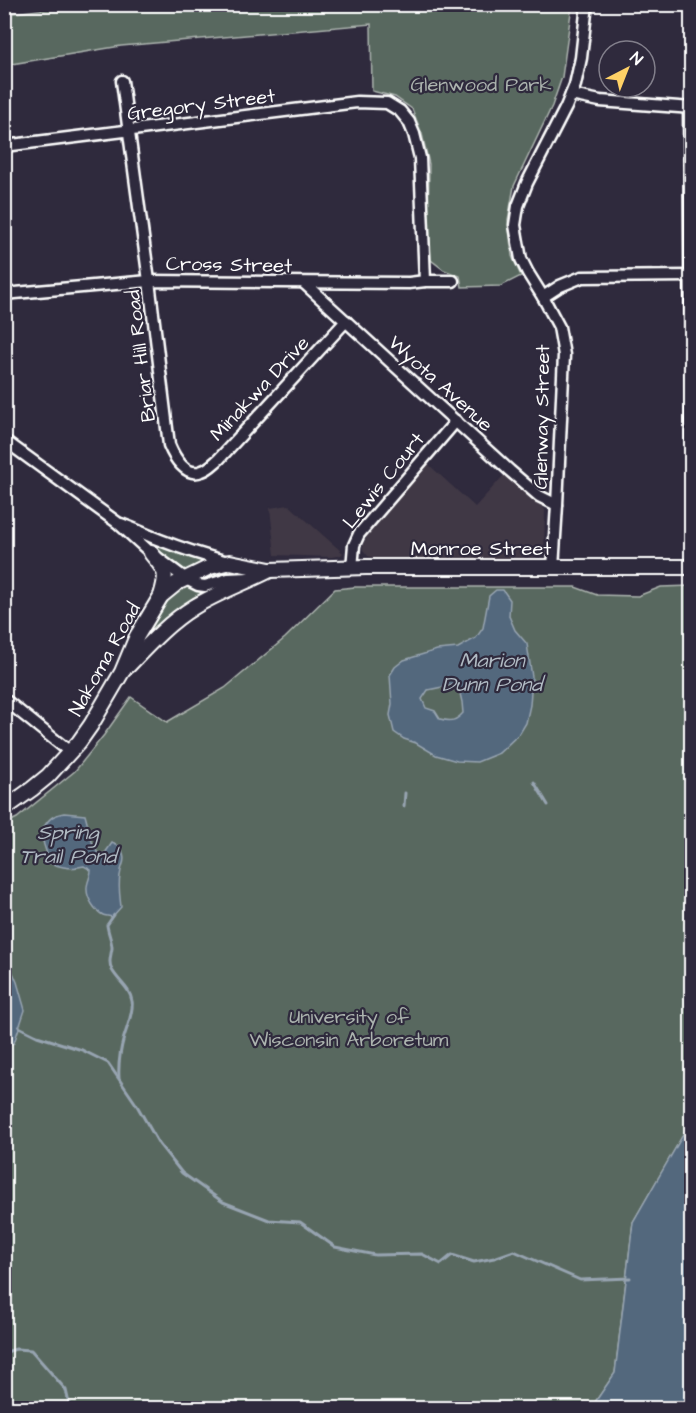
<svg xmlns="http://www.w3.org/2000/svg" width="696" height="1413" font-family="'Architects Daughter',sans-serif">
	<style>
		.built { fill: #403845 }
		.green { fill: #59685f; stroke: #acb4af; stroke-width: 1.5 }
		.water { fill: #52677d; stroke: #97a4b1; stroke-width: 1.5; fill-rule: evenodd }
		.lines { fill: none; stroke-linecap: round; stroke-linejoin: round }
		.stream { stroke: #97a4b1; stroke-width: 3 }
		.minor-casing { stroke: #fff; stroke-width: 15 }
		.major-casing { stroke: #fff; stroke-width: 18 }
		.minor { stroke: #2f2a3d; stroke-width: 10 }
		.major { stroke: #2f2a3d; stroke-width: 14 }
		.labels { text-anchor: middle; stroke-width: 4.5; stroke-linejoin: round; paint-order: stroke }
		.park-label { font-size: 20px; fill: #acb4af; stroke: #2f2a3d }
		.street-label { font-size: 20px; fill: #fff; stroke: #2f2a3d }
		.water-label { font-size: 21px; font-style: italic; fill: #b1bbc4; stroke: #2f2a3d }
	</style>
	<rect width="100%" height="100%" fill="#2f2a3d"/>
	<filter id="ink" filterUnits="userSpaceOnUse"><feTurbulence type="fractalNoise" baseFrequency=".0167" numOctaves="2"/><feDisplacementMap in="SourceGraphic" scale="12" xChannelSelector="R" yChannelSelector="G"/><feConvolveMatrix kernelMatrix="1 2 1 2 8 2 1 2 1" color-interpolation-filters="sRGB"/></filter>
	<g filter="url(#ink)">
		<!-- built -->
		<g class="built">
			<path d="M428 464 475 507 505 474 541 505 545 510 544 548 542 554 538 557 496 558 377 559 368 556 363 550V545L367 536 403 491Z"/>
			<path d="M289 505 343 553 341 555 332 557 275 555 270 508Z"/>
		</g>
		<!-- green -->
		<g class="green">
			<path d="M83 5H572L562 77 552 106 514 186 508 220 512 256 521 276 501 286 462 287 460 276 444 270 431 260 428 223 429 164 422 134 412 109 395 97 372 91 371 24 121 46 5 65V14Z"/>
			<path d="M145 538 171 550 213 562 186 573 143 540Z"/>
			<path d="M236 570 237 572C225 577 210 583 197 580L198 578 217 572Z"/>
			<path d="M187 585 213 589 138 647 170 597Z"/>
			<path d="M691 586V1121L633 1222 615 1373 591 1408H5V824L17 818 75 771 104 735 131 697 167 722 225 688 285 638 335 589 355 587H575L597 595 638 596 661 587Z"/>
		</g>
		<!-- water -->
		<g class="water">
			<path d="M496 590H503L510 600 509 616 515 630 527 644 532 677 530 705 526 723 520 733 499 753 477 762 457 761 436 755 416 743 404 739 394 732 390 715 392 704 390 675 395 667 404 660 437 650 458 648 476 638 483 628 489 596ZM452 685 459 689 462 702 463 713C456 721 451 722 440 719L435 711 426 708 422 699 428 690Z"/>
			<path d="M64 813 85 815 93 845 99 855 105 853 112 843 121 847C127 865 122 860 120 876 118 886 120 897 121 907L112 917C109 916 105 916 103 915 95 911 87 898 87 890 86 883 91 877 91 870L84 866C71 869 63 868 50 863L44 845 41 832C47 821 51 815 64 813Z"/>
			<path d="M4 952 17 982 25 1010 14 1043 5 1046Z"/>
			<path d="M691 1121V1408H591L615 1373 633 1222Z"/>
		</g>
		<g class="lines">
			<!-- stream -->
			<g class="stream">
				<path d="M534 782 548 805"/>
				<path d="M404 806 405 793"/>
				<path d="M114 915 107 925C108 933 112 941 112 948 111 956 108 962 112 970 118 981 130 988 132 1001 134 1011 127 1027 124 1037 120 1051 118 1063 119 1078"/>
				<path d="M19 1027 37 1036 82 1050 108 1063 136 1104 159 1144 182 1173 223 1202 269 1220 300 1222 335 1247 375 1255 422 1254 441 1264 452 1255 474 1262 494 1258 514 1251 580 1280 630 1278"/>
				<path d="M4 1350 6 1352 16 1349 31 1350 66 1390 70 1408"/>
			</g>
			<!-- minor casing -->
			<g class="minor-casing">
				<g id="minor">
					<path d="M122 81 149 281 169 445C174 457 186 478 202 471 209 469 214 463 219 459L346 321"/>
					<path d="M571 95 600 101 692 108"/>
					<path d="M689 108 692 468"/>
					<path d="M4 146 357 102 387 103 400 111 409 122 414 134 420 158 425 281"/>
					<path d="M304 283 510 471 539 496 557 505"/>
					<path d="M4 294 149 281 409 283 425 281H453"/>
					<path d="M543 297 560 286 582 277 692 276"/>
					<path d="M4 440 118 523 151 553 186 579 198 585 205 586 228 579 249 578"/>
					<path d="M121 524C135 529 147 535 160 540 183 549 205 556 228 562"/>
					<path d="M352 568 354 545 359 534 456 421"/>
					<path d="M553 568 557 505 564 355 559 327 543 297 528 273 521 259 515 225 518 206 527 183 566 107 575 85 581 58 587 4"/>
					<path d="M4 699 70 752"/>
				</g>
			</g>
			<!-- major casing -->
			<g class="major-casing">
				<g id="major">
					<path d="M151 553C166 571 168 573 161 596"/>
					<path d="M128 666C148 645 169 622 194 607 218 592 245 583 270 570"/>
					<path d="M4 809 32 789 48 776 79 742 91 725 122 672 137 636 161 596 177 583 210 567 230 562 270 570 366 567H692"/>
				</g>
			</g>
			<!-- minor -->
			<use href="#minor" class="minor"/>
			<!-- major -->
			<use href="#major" class="major"/>
		</g>
	</g>
	<g class="labels">
		<!-- park labels -->
		<g class="park-label">
			<text x="481" y="91">Glenwood Park</text>
			<text x="349" y="1023">University of<tspan x="349" dy="23">Wisconsin Arboretum</tspan></text>
		</g>
		<!-- street labels -->
		<g class="street-label">
			<text transform="translate(201 104) rotate(-7)" y="7">Gregory Street</text>
			<text transform="translate(229 264) rotate(1)" y="7">Cross Street</text>
			<text transform="translate(140 356) rotate(-97)" y="7">Briar Hill Road</text>
			<text transform="translate(441 383) rotate(42)" y="7">Wyota Avenue</text>
			<text transform="translate(259 388) rotate(-47)" y="7">Minakwa Drive</text>
			<text transform="translate(541 417) rotate(-89)" y="7">Glenway Street</text>
			<text transform="translate(383 480) rotate(-51)" y="7">Lewis Court</text>
			<text x="481" y="555">Monroe Street</text>
			<text transform="translate(104 659) rotate(-61)" y="7">Nakoma Road</text>
		</g>
		<!-- water labels -->
		<g class="water-label">
			<text x="492" y="667">Marion<tspan x="492" dy="24">Dunn Pond</tspan></text>
			<text x="68" y="839">Spring<tspan x="68" dy="24">Trail Pond</tspan></text>
		</g>
	</g>
	<!-- margin -->
	<rect width="696" height="1413" fill="none" stroke="#2f2a3d" stroke-width="24"/>
	<rect x="12" y="12" width="672" height="1389" fill="none" stroke="#fff" stroke-width="2" filter="url(#ink)"/>
	<!-- north arrow -->
	<g transform="translate(627 69) rotate(42)"><circle r="28" fill="#2f2a3d" stroke="#827f8b" stroke-width="1.5"/>
	<path d="M0-4.5L10 22L0 15L-10 22Z" fill="#ffd166"/>
	<text y="-9" font-size="16" font-weight="bold" text-anchor="middle" fill="#ffffff">N</text>
	</g>
</svg>
